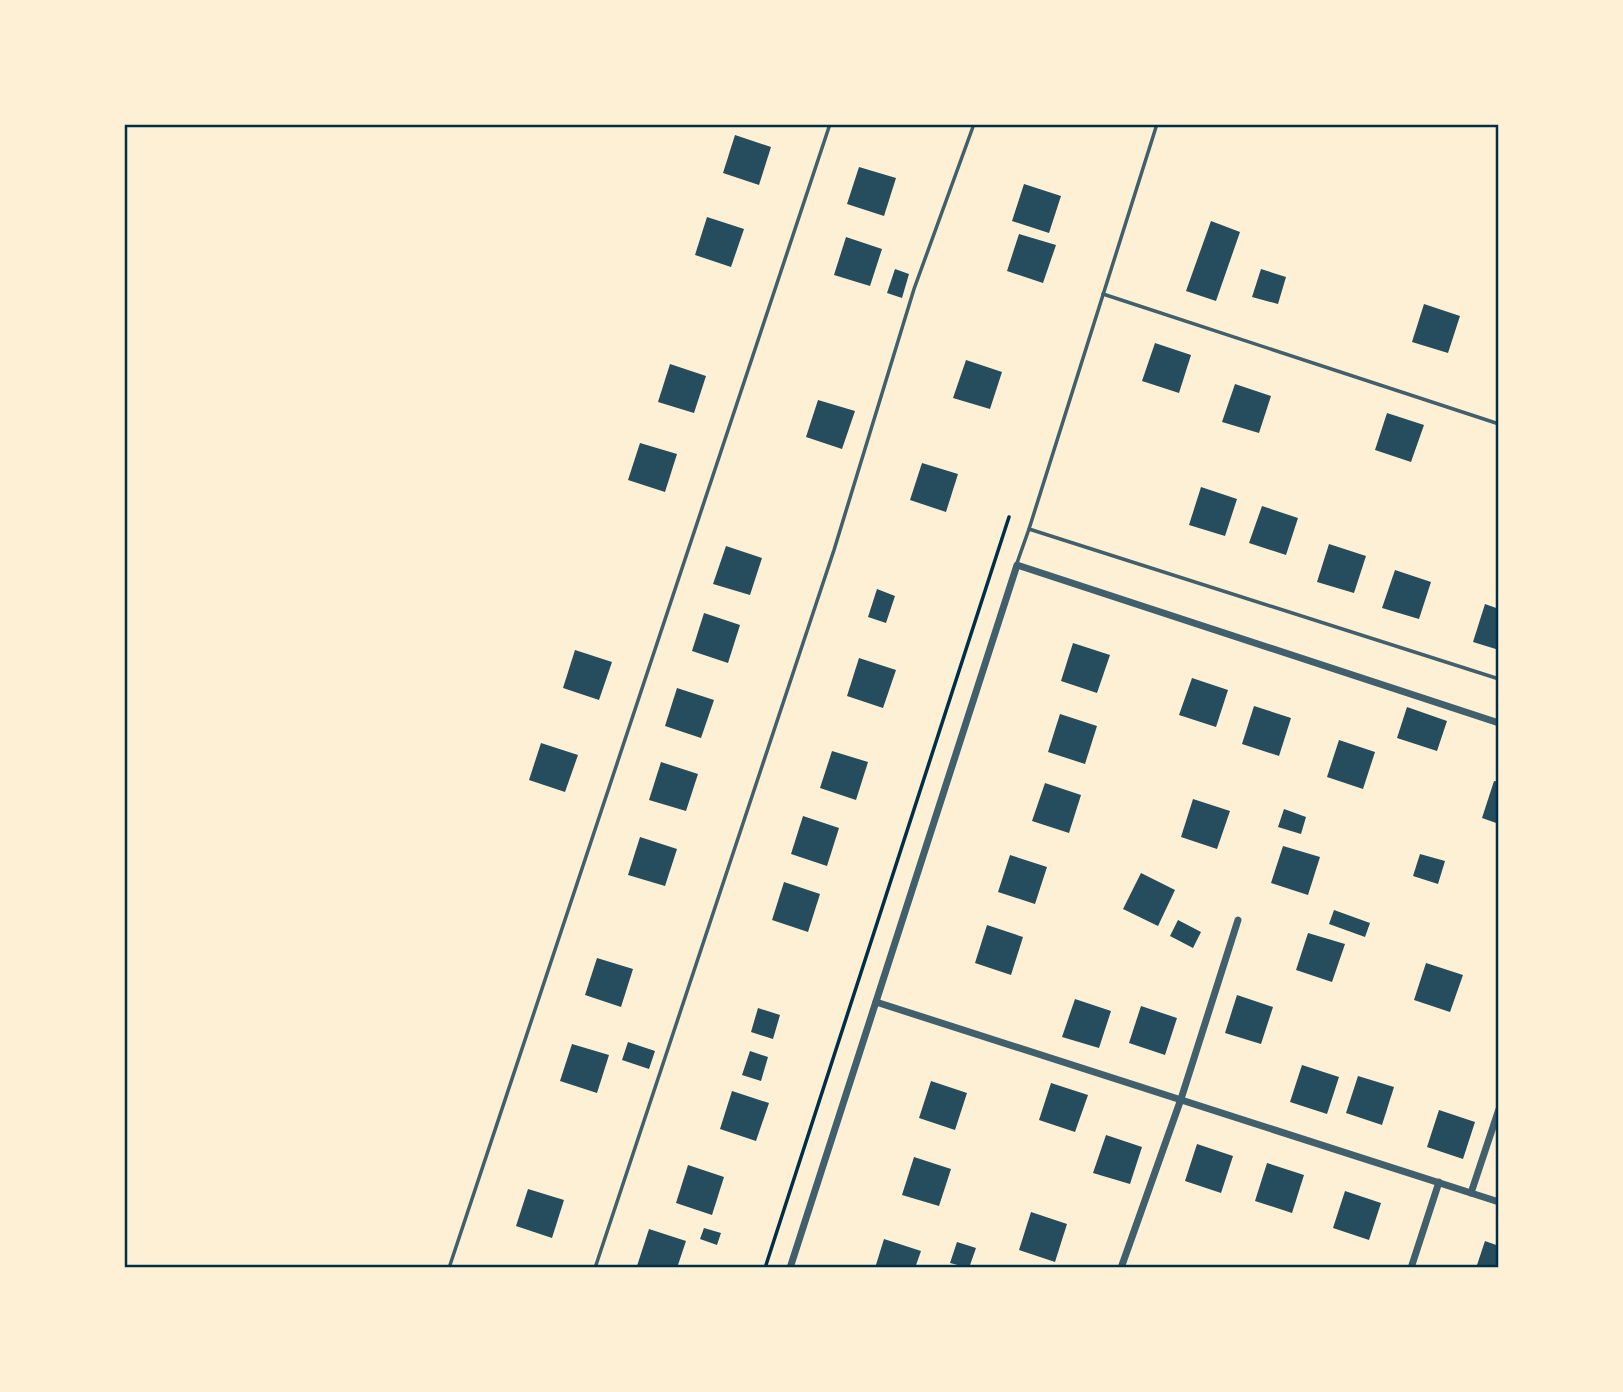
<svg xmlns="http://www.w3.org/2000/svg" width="1623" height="1392" font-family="'Exo 2',sans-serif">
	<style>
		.building { fill: #264d5e }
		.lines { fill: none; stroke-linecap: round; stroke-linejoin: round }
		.path { stroke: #003049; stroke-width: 3.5 }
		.service { stroke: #3f606c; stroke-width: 3.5 }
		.minor { stroke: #3f606c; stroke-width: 7 }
		.neatline { fill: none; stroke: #003049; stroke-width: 2.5 }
	</style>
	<rect width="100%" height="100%" fill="#fdf0d5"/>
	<!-- building -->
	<g class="building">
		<path d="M735 135 771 147 759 185 723 173Z"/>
		<path d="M859 167 896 178 884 216 847 204Z"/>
		<path d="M1024 184 1061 196 1049 233 1012 221Z"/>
		<path d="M707 217 744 229 731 267 695 255Z"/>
		<path d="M1211 221 1240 232 1216 301 1186 291Z"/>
		<path d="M1019 234 1056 245 1043 283 1007 271Z"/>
		<path d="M846 237 882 249 870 286 834 275Z"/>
		<path d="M895 269 909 274 902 298 887 293Z"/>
		<path d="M1261 269 1286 277 1278 304 1252 297Z"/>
		<path d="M1424 304 1460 316 1448 353 1412 342Z"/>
		<path d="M1155 343 1191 355 1179 393 1142 381Z"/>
		<path d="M966 360 1002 372 990 409 953 398Z"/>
		<path d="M670 364 706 376 694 413 658 402Z"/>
		<path d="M1235 384 1271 396 1259 433 1222 422Z"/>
		<path d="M818 400 855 411 842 449 806 437Z"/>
		<path d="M1387 413 1424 425 1411 462 1375 450Z"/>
		<path d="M640 443 677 454 665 492 628 480Z"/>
		<path d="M922 463 958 474 946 512 910 500Z"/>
		<path d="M1201 487 1237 499 1225 536 1189 525Z"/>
		<path d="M1262 506 1298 518 1286 555 1249 543Z"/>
		<path d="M1329 544 1366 556 1354 593 1317 582Z"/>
		<path d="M726 546 762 558 750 595 713 584Z"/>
		<path d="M1395 570 1431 582 1419 619 1382 608Z"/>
		<path d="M877 589 895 596 886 623 868 617Z"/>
		<path d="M1485 604 1499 609V650L1473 642Z"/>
		<path d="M704 613 740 625 728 663 692 651Z"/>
		<path d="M1073 643 1110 655 1097 693 1061 681Z"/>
		<path d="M575 650 612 662 599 700 563 688Z"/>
		<path d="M859 658 896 670 883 708 847 696Z"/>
		<path d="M1192 678 1228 690 1216 727 1179 715Z"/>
		<path d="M677 688 714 700 701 738 665 726Z"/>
		<path d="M1254 706 1291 718 1279 756 1242 744Z"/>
		<path d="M1407 707 1447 721 1437 751 1397 738Z"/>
		<path d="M1060 714 1097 726 1085 764 1048 752Z"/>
		<path d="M1339 740 1375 752 1363 789 1327 777Z"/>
		<path d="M541 743 578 755 565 792 529 780Z"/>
		<path d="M832 751 868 762 856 800 820 788Z"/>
		<path d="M661 762 698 774 686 811 649 800Z"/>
		<path d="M1494 781 1499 782V824L1482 818Z"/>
		<path d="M1045 783 1081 795 1069 833 1032 821Z"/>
		<path d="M1193 799 1230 811 1217 849 1181 837Z"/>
		<path d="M1284 809 1306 817 1301 834 1278 827Z"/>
		<path d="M803 816 839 828 827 866 791 854Z"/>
		<path d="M640 837 677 849 665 886 628 875Z"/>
		<path d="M1283 846 1320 857 1308 895 1271 883Z"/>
		<path d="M1420 854 1445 861 1438 884 1413 876Z"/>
		<path d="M1010 855 1047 867 1035 904 998 892Z"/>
		<path d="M1141 873 1175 890 1158 926 1123 909Z"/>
		<path d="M784 882 820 894 808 932 772 920Z"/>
		<path d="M1334 910 1370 923 1365 937 1329 924Z"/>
		<path d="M1178 920 1201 932 1193 948 1170 936Z"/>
		<path d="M987 925 1023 937 1011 975 975 963Z"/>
		<path d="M1308 933 1345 944 1332 982 1296 970Z"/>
		<path d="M597 958 633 969 621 1007 585 995Z"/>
		<path d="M1426 963 1463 975 1450 1012 1414 1000Z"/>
		<path d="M1237 995 1273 1007 1261 1044 1225 1033Z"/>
		<path d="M1075 999 1111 1011 1099 1048 1062 1037Z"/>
		<path d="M1141 1006 1177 1018 1165 1055 1129 1043Z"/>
		<path d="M758 1008 780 1015 773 1039 751 1032Z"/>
		<path d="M628 1042 655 1051 649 1069 622 1060Z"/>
		<path d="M572 1044 609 1055 597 1093 560 1081Z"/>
		<path d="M750 1051 768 1057 761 1081 742 1075Z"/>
		<path d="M1302 1065 1339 1077 1327 1114 1290 1102Z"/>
		<path d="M1358 1076 1394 1087 1382 1125 1346 1113Z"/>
		<path d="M931 1081 967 1093 955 1130 919 1118Z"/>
		<path d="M1051 1083 1088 1095 1075 1132 1039 1120Z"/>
		<path d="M732 1091 769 1103 756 1141 720 1129Z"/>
		<path d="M1439 1110 1475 1122 1463 1159 1427 1147Z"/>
		<path d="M1106 1135 1142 1147 1130 1184 1093 1173Z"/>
		<path d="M1197 1144 1233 1156 1221 1193 1185 1181Z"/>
		<path d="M914 1157 951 1169 939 1206 902 1195Z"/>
		<path d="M1267 1163 1304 1175 1292 1213 1255 1201Z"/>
		<path d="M688 1165 724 1177 712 1215 676 1203Z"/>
		<path d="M528 1189 564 1200 552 1238 516 1226Z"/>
		<path d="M1345 1191 1381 1203 1369 1240 1333 1228Z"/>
		<path d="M1031 1212 1067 1224 1055 1262 1019 1250Z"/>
		<path d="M704 1228 721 1233 717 1245 700 1239Z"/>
		<path d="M649 1229 686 1241 677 1268 637 1266Z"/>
		<path d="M884 1239 921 1251 915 1268H875Z"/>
		<path d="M1485 1241 1499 1246V1268H1476Z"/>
		<path d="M957 1242 976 1248 969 1268 950 1263Z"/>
	</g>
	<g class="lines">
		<!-- path -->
		<path class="path" d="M765 1268 1009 517"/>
		<!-- service -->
		<g class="service">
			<path d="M1157 124 1029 529 1499 679"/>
			<path d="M1103 294 1499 424"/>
			<path d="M1017 563 1029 529"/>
			<path d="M449 1268 830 124"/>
			<path d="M595 1268 834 550 914 289 974 124"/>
		</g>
		<!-- minor -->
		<g class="minor">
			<path d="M876 1002 1499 1202"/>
			<path d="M1471 1193 1499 1109"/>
			<path d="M790 1268 1017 565 1499 723"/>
			<path d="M1121 1268 1181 1099 1238 920"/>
			<path d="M1411 1268 1439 1182"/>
		</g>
	</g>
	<!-- border -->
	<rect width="1623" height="1392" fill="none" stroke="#fdf0d5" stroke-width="252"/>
	<rect x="126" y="126" width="1371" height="1140" class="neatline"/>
</svg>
